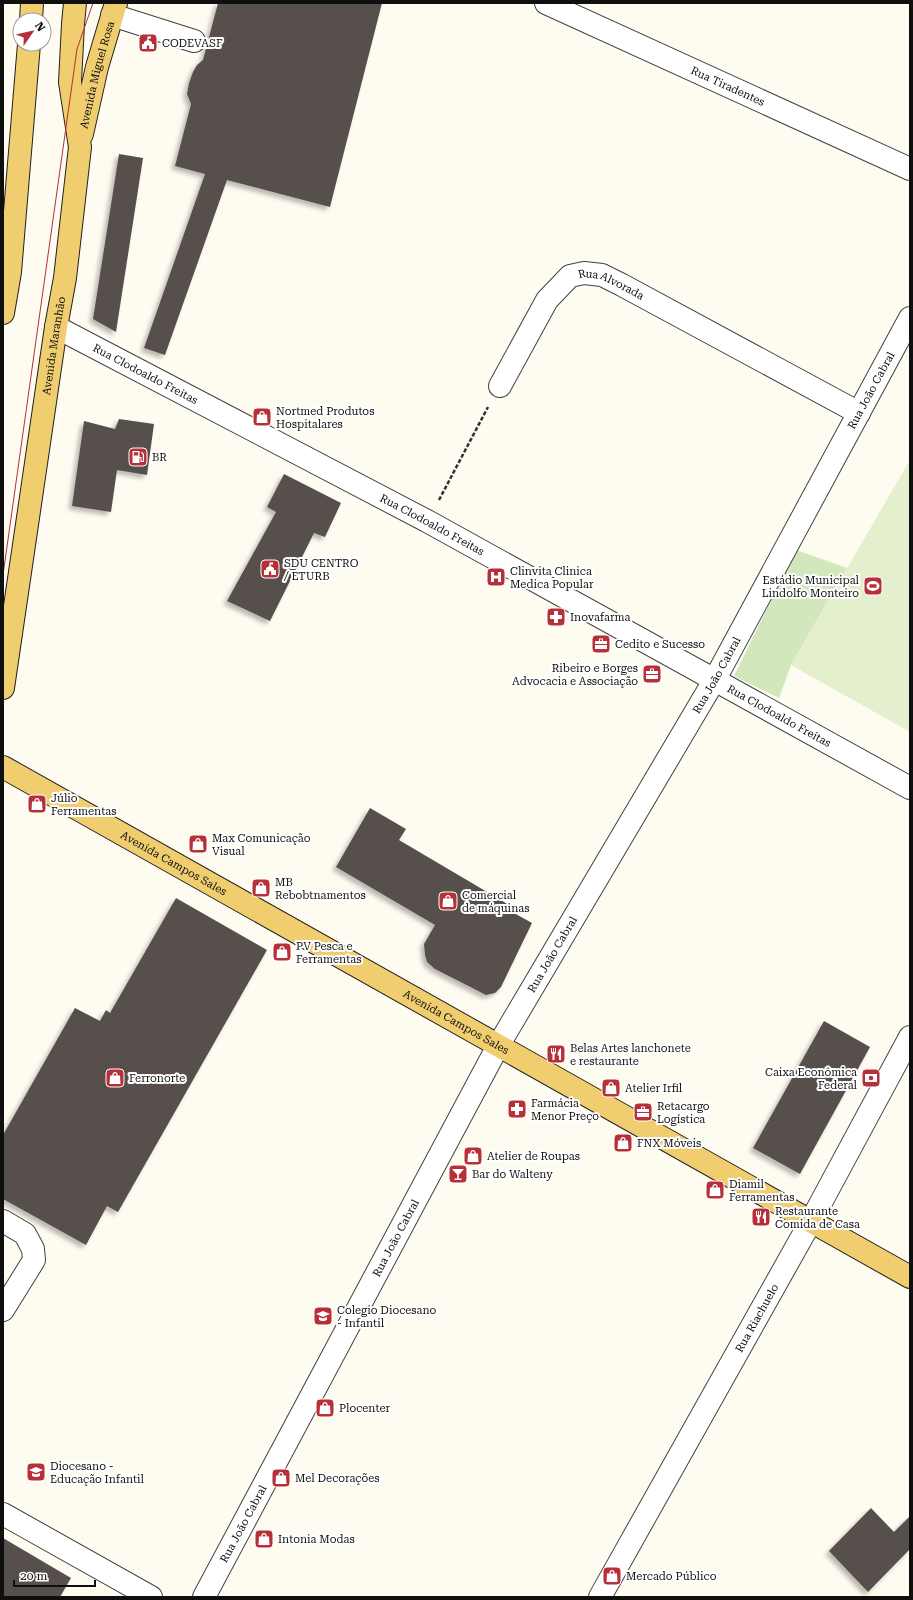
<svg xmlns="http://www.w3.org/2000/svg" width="913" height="1600" font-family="'Roboto Serif',serif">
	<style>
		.green { fill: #d3e7bc }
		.pitch { fill: #e4efcd }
		.building { fill: #57504c; filter: url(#shadow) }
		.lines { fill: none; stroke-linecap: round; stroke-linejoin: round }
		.minor-casing { stroke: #424242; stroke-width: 24 }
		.major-casing { stroke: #202020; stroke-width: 24 }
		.path { stroke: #313131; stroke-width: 2.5; stroke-dasharray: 4 2; stroke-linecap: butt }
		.minor { stroke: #fff; stroke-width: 22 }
		.major { stroke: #f0ce6f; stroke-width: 22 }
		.tram { stroke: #b72f38; stroke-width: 1 }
		.labels { text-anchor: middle; stroke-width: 4; stroke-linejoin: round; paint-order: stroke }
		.poi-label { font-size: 11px; fill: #0f0f0f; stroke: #fff; text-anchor: start }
		.street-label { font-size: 11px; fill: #0f0f0f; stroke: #fff }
	</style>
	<defs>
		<filter id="shadow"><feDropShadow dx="-3.5" dy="3.5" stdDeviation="2" flood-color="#0004"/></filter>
	</defs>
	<rect width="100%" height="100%" fill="#fefbf1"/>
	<!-- green -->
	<path class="green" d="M796 550 847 568 791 665 779 698 734 676Z"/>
	<!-- pitch -->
	<path class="pitch" d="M910 460V732L791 665Z"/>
	<!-- building -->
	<g class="building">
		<path d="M218 3H382L330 207 227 180 165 355 144 348 205 174 175 166 191 104 187 94 189 83 193 72 197 65 203 60Z"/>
		<path d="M119 154 143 158 116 332 93 319Z"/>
		<path d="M119 419 154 424 147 475 117 470 111 512 72 506 84 421 115 429Z"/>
		<path d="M284 474 341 503 325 537 314 533 270 621 227 601 276 512 267 507Z"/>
		<path d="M370 808 406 829 399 840 516 909 514 913 532 923 501 987 495 993 486 995 435 969 427 962 425 955 424 944 435 925 336 867Z"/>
		<path d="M176 898 267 950 118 1212 107 1206 86 1245 3 1199V1135L75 1008 100 1021 106 1010 110 1013Z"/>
		<path d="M824 1021 870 1047 800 1174 753 1148Z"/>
		<path d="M871 1508 894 1532 910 1516V1549L868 1592 829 1551Z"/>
		<path d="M3 1538 71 1578 60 1597H3Z"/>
	</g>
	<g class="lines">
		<!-- minor casing -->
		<g class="minor-casing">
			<g id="minor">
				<path id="s1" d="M546 3 910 169"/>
				<path d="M112 15 194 41"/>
				<path id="s2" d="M56 327 427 521 910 788"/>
				<path id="s3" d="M500 386 547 300 570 276 584 273 602 275 622 285 859 413"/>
				<path d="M3 1221 25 1234 33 1249 34 1260 3 1310"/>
				<path d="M3 1514 151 1597"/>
				<path id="s4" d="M204 1597 498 1046 715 679 910 318"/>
				<path id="s5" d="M600 1597 811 1221 910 1037"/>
			</g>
		</g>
		<!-- major casing -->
		<g class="major-casing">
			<g id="major">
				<path d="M31 20 32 3"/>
				<path id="s6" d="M82 134 97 67 116 3"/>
				<path d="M3 313 10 272 29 44"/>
				<path id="s7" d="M3 688 56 327 65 278 80 147 70 82 73 24 75 3"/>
				<path id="s8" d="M3 767 910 1277"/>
			</g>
		</g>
		<!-- path -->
		<path class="path" d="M439 500 488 407"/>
		<!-- minor -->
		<use href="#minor" class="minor"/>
		<!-- major -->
		<use href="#major" class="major"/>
		<!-- tram -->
		<path class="tram" d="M3 575 77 49 93 3"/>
	</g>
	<!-- icons -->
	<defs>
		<g id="civic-square" transform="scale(1)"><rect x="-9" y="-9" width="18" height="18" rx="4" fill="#b72f38" stroke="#fff"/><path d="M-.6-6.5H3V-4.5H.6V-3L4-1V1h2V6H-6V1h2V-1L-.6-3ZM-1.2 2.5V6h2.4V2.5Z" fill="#fff"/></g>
		<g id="shop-square" transform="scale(1)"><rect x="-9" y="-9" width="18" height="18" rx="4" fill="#b72f38" stroke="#fff"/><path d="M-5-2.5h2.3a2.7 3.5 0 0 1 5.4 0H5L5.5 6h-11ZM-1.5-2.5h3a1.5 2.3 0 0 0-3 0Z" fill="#fff"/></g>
		<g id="fuel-square" transform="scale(1)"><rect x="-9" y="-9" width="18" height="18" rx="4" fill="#b72f38" stroke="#fff"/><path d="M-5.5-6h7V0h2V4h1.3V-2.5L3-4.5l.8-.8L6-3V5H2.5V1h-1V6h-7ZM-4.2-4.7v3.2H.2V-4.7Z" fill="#fff"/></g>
		<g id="hospital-square" transform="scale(1)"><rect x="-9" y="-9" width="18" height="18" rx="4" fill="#b72f38" stroke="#fff"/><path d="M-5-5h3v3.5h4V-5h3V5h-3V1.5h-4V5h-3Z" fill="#fff"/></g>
		<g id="stadium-square" transform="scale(1)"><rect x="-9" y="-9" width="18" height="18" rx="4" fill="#b72f38" stroke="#fff"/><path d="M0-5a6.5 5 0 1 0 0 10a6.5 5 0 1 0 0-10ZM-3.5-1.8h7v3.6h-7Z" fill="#fff"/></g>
		<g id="pharmacy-square" transform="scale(1)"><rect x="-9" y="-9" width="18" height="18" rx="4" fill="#b72f38" stroke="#fff"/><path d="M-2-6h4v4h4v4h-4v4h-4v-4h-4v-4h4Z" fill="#fff"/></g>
		<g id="office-square" transform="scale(1)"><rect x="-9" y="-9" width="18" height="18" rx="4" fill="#b72f38" stroke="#fff"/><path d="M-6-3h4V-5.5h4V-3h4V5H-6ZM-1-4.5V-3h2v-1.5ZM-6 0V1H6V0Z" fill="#fff"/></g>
		<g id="restaurant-square" transform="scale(1)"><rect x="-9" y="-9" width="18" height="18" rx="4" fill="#b72f38" stroke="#fff"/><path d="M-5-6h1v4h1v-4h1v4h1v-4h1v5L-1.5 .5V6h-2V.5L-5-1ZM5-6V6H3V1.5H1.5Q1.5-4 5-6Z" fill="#fff"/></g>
		<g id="bank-square" transform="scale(1)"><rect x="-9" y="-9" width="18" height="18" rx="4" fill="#b72f38" stroke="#fff"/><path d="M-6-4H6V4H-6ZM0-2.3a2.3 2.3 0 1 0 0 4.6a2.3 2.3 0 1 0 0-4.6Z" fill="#fff"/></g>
		<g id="bar-square" transform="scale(1)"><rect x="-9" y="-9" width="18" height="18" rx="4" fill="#b72f38" stroke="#fff"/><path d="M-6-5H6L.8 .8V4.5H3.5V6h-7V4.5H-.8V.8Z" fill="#fff"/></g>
		<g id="school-square" transform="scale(1)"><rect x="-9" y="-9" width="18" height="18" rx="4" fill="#b72f38" stroke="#fff"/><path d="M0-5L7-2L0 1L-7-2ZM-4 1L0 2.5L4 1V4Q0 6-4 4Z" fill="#fff"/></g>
	</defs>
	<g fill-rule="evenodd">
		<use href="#civic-square" x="148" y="43"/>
		<use href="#shop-square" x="262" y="417"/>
		<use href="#fuel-square" x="138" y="457"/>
		<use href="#civic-square" x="270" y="569"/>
		<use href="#hospital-square" x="496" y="577"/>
		<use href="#stadium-square" x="873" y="586"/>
		<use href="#pharmacy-square" x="556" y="617"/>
		<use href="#office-square" x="601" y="644"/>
		<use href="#office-square" x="652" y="674"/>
		<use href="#shop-square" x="37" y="804"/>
		<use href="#shop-square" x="198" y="844"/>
		<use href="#shop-square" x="261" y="888"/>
		<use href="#shop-square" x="448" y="901"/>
		<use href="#shop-square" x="282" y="952"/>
		<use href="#restaurant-square" x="556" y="1054"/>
		<use href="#shop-square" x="115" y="1078"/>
		<use href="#bank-square" x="871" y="1078"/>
		<use href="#shop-square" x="611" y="1088"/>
		<use href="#pharmacy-square" x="517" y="1109"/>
		<use href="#office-square" x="643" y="1112"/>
		<use href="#shop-square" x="623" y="1143"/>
		<use href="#shop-square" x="473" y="1156"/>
		<use href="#bar-square" x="458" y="1174"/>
		<use href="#shop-square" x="715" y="1190"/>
		<use href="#restaurant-square" x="761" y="1217"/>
		<use href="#school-square" x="323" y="1316"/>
		<use href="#shop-square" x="325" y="1408"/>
		<use href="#school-square" x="36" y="1472"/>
		<use href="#shop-square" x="281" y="1478"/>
		<use href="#shop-square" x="264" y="1539"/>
		<use href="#shop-square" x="612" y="1576"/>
	</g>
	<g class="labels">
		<!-- poi labels -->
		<g class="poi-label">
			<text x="162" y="47">CODEVASF</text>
			<text x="276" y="415">Nortmed Produtos<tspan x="276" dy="13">Hospitalares</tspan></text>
			<text x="152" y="461">BR</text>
			<text x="284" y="567">SDU CENTRO<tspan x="284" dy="13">/ ETURB</tspan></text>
			<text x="510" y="575">Clinvita Clinica<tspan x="510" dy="13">Medica Popular</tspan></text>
			<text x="859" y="584" text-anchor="end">Estádio Municipal<tspan x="859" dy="13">Lindolfo Monteiro</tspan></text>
			<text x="570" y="621">Inovafarma</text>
			<text x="615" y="648">Cedito e Sucesso</text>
			<text x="638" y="672" text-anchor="end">Ribeiro e Borges<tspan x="638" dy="13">Advocacia e Associação</tspan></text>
			<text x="51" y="802">Júlio<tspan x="51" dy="13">Ferramentas</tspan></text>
			<text x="212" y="842">Max Comunicação<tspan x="212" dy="13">Visual</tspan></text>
			<text x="275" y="886">MB<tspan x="275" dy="13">Rebobtnamentos</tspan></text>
			<text x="462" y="899">Comercial<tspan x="462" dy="13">de máquinas</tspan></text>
			<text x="296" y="950">PV Pesca e<tspan x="296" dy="13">Ferramentas</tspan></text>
			<text x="570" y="1052">Belas Artes lanchonete<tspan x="570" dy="13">e restaurante</tspan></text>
			<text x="857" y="1076" text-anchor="end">Caixa Econômica<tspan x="857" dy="13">Federal</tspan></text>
			<text x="129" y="1082">Ferronorte</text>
			<text x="625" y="1092">Atelier Irfil</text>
			<text x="531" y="1107">Farmácia<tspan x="531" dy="13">Menor Preço</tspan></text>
			<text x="657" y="1110">Retacargo<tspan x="657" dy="13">Logística</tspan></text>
			<text x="637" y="1147">FNX Móveis</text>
			<text x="487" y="1160">Atelier de Roupas</text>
			<text x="472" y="1178">Bar do Walteny</text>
			<text x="729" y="1188">Diamil<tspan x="729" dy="13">Ferramentas</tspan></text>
			<text x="775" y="1215">Restaurante<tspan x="775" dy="13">Comida de Casa</tspan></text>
			<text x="337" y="1314">Colegio Diocesano<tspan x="337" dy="13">- Infantil</tspan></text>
			<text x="339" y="1412">Plocenter</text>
			<text x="50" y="1470">Diocesano -<tspan x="50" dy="13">Educação Infantil</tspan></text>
			<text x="295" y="1482">Mel Decorações</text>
			<text x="278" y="1543">Intonia Modas</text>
			<text x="626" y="1580">Mercado Público</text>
		</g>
		<!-- street labels -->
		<g class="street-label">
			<text dy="4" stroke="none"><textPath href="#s6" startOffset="61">Avenida Miguel Rosa</textPath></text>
			<text dy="4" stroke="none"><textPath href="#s1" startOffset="200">Rua Tiradentes</textPath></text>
			<text dy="4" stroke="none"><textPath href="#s3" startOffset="175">Rua Alvorada</textPath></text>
			<text dy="4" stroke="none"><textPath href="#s7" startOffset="346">Avenida Maranhão</textPath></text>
			<text dy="4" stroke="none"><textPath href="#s2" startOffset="101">Rua Clodoaldo Freitas</textPath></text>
			<text dy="4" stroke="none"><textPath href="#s4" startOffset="1379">Rua João Cabral</textPath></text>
			<text dy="4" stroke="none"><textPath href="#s2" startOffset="425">Rua Clodoaldo Freitas</textPath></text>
			<text dy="4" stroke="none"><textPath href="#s4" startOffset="1055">Rua João Cabral</textPath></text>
			<text dy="4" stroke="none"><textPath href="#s2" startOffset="821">Rua Clodoaldo Freitas</textPath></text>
			<text dy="4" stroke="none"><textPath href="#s8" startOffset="196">Avenida Campos Sales</textPath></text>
			<text dy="4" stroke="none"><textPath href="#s4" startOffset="731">Rua João Cabral</textPath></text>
			<text dy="4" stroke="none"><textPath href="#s8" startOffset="520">Avenida Campos Sales</textPath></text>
			<text dy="4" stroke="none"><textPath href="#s4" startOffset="407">Rua João Cabral</textPath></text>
			<text dy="4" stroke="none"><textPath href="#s5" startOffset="320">Rua Riachuelo</textPath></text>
			<text dy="4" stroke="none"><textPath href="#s4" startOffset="83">Rua João Cabral</textPath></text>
		</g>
	</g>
	<!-- border -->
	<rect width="913" height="1600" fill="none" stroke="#0f0f0f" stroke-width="8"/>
	<!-- north arrow -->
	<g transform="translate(32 32) rotate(56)"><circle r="19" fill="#ffffff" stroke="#9f9f9f"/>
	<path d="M0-3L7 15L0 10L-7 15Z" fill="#b72f38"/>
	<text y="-6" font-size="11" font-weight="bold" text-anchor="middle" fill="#0f0f0f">N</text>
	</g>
	<!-- scale -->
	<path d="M14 1580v6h81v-6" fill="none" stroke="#0f0f0f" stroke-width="2"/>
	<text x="20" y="1580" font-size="12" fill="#0f0f0f" stroke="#ffffff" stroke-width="3" paint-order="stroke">20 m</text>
</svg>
